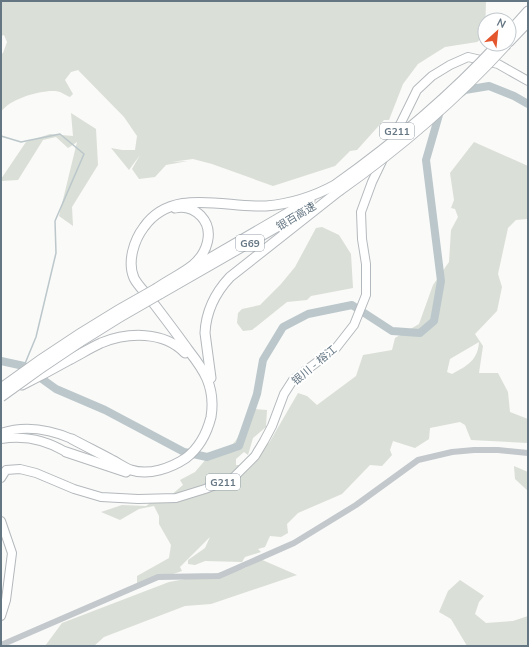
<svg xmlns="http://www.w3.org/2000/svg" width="529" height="647" font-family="'Nunito Sans','Noto Sans SC',sans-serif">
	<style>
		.green { fill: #dadfd7; fill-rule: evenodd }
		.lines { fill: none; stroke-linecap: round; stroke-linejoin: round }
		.stream { stroke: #bbc7cb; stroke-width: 1.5 }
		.river { stroke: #bbc7cb; stroke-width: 8 }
		.trunk-casing { stroke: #b4b9bd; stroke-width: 10 }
		.motorway-casing { stroke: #b4b9bd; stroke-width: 11 }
		.tertiary { stroke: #c3c8cc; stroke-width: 6 }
		.trunk { stroke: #fff; stroke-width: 8 }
		.motorway { stroke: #fff; stroke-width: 9 }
		.motorway-bridge-casing { stroke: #b4b9bd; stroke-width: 11; stroke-linecap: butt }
		.motorway-bridge { stroke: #fff; stroke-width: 9 }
		.labels { text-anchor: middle; stroke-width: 4; stroke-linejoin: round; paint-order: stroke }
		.shield { fill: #fff; stroke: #939fa8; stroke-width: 1 }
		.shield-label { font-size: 10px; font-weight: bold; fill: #657683 }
		.street-label { font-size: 11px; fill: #657683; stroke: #fff }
	</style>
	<rect width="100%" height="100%" fill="#fafaf8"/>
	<!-- green -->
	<g class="green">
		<path d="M1 1H486L485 36 477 42 445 47 418 64 403 84 389 120H384L357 150 350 151 335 166 273 186 212 164 193 159 171 162 188 161 166 165 155 177 139 179 132 169 140 155 129 170 111 148 122 150H135L137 136 124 117 78 70 71 72 65 80 73 94 70 97C65 95 60 91 55 91 40 90 9 99 1 112V54L3 53 7 42 4 35 1 36Z"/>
		<path d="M71 113 96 129 98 165 72 207 73 226 59 216 77 142 68 148 56 137 43 140 18 180 1 181V179L26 142 50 134 73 136Z"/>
		<path d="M474 142 528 166V222L527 219 516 220 508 228 498 274 502 287 497 311 475 334 483 346 479 373H498L508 392 510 412 528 419V443L471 440 465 425 460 422 430 428 429 439 415 448 393 441 390 450 392 455 382 466 370 465 342 494 298 513 287 524 288 533 281 537 270 536 265 547 258 549 261 552 245 557 242 562 205 561 195 565 188 564V560L205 548 210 537 180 567 182 571 137 586V576L169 558 171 545 159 524V516L154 506 139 509 120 520 101 512 122 505 146 506 153 501H164L183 485 180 480 195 472 213 451C246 449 235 424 254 413L253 409 267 410 266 427 253 438 248 455 244 452 236 459V465H244L269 443 298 393 307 396 317 405 356 376 363 355 392 350 395 338 419 324 433 285 449 262 451 230 458 217 455 209 451 208 454 200 450 173ZM479 342C478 360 467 366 452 374L447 372 450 359Z"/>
		<path d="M322 227 339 235 351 254 353 288 311 296 307 300 287 302 252 330 243 331 237 323 238 313 242 309 260 305 281 284 295 267 316 228Z"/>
		<path d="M514 466 528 472V491L515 479Z"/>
		<path d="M260 559 297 575 211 604 185 606 104 637 94 646H45L62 623 169 582 245 568Z"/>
		<path d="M460 580 484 596 479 602 475 614 486 623 513 621 528 616V646H467L451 619 439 612 448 591Z"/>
	</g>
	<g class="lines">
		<!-- stream -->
		<path class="stream" d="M1 136 21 142 60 134 84 154 55 221 56 253 36 337 24 366"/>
		<!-- river -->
		<g class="river">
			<path d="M461 93 465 90 489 86 514 96 528 104"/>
			<path d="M1 361 24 366 56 389 105 410 184 452 207 457 239 446 257 394 263 360 283 327 308 314 352 305 392 331 420 333 434 321 441 281 426 160 441 108"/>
		</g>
		<!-- trunk casing -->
		<g class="trunk-casing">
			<g id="trunk">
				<path d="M391 143 417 90 432 76 450 65 468 57 498 64 528 81"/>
				<path d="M1 433C25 425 49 429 72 439"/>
				<path d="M1 439C25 435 46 440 66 452"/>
				<path d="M1 478 6 470 20 469 36 473 74 489 101 497 138 499 176 498 205 489 233 478 255 456 264 441 272 426 284 394 293 380 336 348 354 325 366 295V264L362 239 361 212 372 182 383 159"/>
				<path d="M1 521 12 553 6 600 1 616"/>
			</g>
		</g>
		<!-- motorway casing -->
		<g class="motorway-casing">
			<g id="motorway">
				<path d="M509 32 528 11"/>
				<path d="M509 42 528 22"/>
				<path d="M193 268 310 200"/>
				<path d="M157 288C168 280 182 274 193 265 207 253 215 231 201 216 194 209 184 206 175 208"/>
				<path d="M160 294 303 212"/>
				<path d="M211 378 205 333C206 311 215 293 230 277L339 191"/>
				<path d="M22 385C38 377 53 369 69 360 79 355 90 348 101 343 128 332 164 331 185 353"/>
				<path d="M72 439C85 446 99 453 112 460 118 463 125 468 131 470 149 476 171 468 186 458 199 448 207 433 211 417 213 405 212 391 207 379 203 369 196 360 189 351 177 334 164 317 151 300 146 293 138 286 134 278 127 262 134 240 144 227 172 187 225 208 266 206 290 204 313 197 335 185"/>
				<path d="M66 452 126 472"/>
			</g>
		</g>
		<!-- tertiary -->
		<path class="tertiary" d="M1 645 158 577 219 576 294 543 356 505 418 460 452 452 474 450H498L528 453"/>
		<!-- trunk -->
		<use href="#trunk" class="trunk"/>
		<!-- motorway -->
		<use href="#motorway" class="motorway"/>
		<!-- motorway-bridge casing -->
		<g class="motorway-bridge-casing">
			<g id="motorway-bridge">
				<path d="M335 185C394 143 449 97 498 44"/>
				<path d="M339 191C400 148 457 99 507 44"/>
				<path d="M1 388C51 351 102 318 157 288"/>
				<path d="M1 397C52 359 104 325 160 294"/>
			</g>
		</g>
		<!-- motorway-bridge -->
		<use href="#motorway-bridge" class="motorway-bridge"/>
	</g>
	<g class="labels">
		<!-- shield labels -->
		<g class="shield">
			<rect x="380" y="123" width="34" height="16" rx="3"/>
			<rect x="236" y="235" width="28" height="16" rx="3"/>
			<rect x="206" y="474" width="34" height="16" rx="3"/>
		</g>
		<g class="shield-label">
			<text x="397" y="135">G211</text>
			<text x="250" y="247">G69</text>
			<text x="223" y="486">G211</text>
		</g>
		<!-- street labels -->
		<g class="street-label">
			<text transform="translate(296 216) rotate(-31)" y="4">银百高速</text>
			<text transform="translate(314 365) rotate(-40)" y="4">银川 - 榕江</text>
		</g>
	</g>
	<!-- border -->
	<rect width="529" height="647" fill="none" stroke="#657683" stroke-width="4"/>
	<!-- north arrow -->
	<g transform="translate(497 32) rotate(27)"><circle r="19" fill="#ffffff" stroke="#c1c8cd"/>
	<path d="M0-3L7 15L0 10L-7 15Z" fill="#e4572e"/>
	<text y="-6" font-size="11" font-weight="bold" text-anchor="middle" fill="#657683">N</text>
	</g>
</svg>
